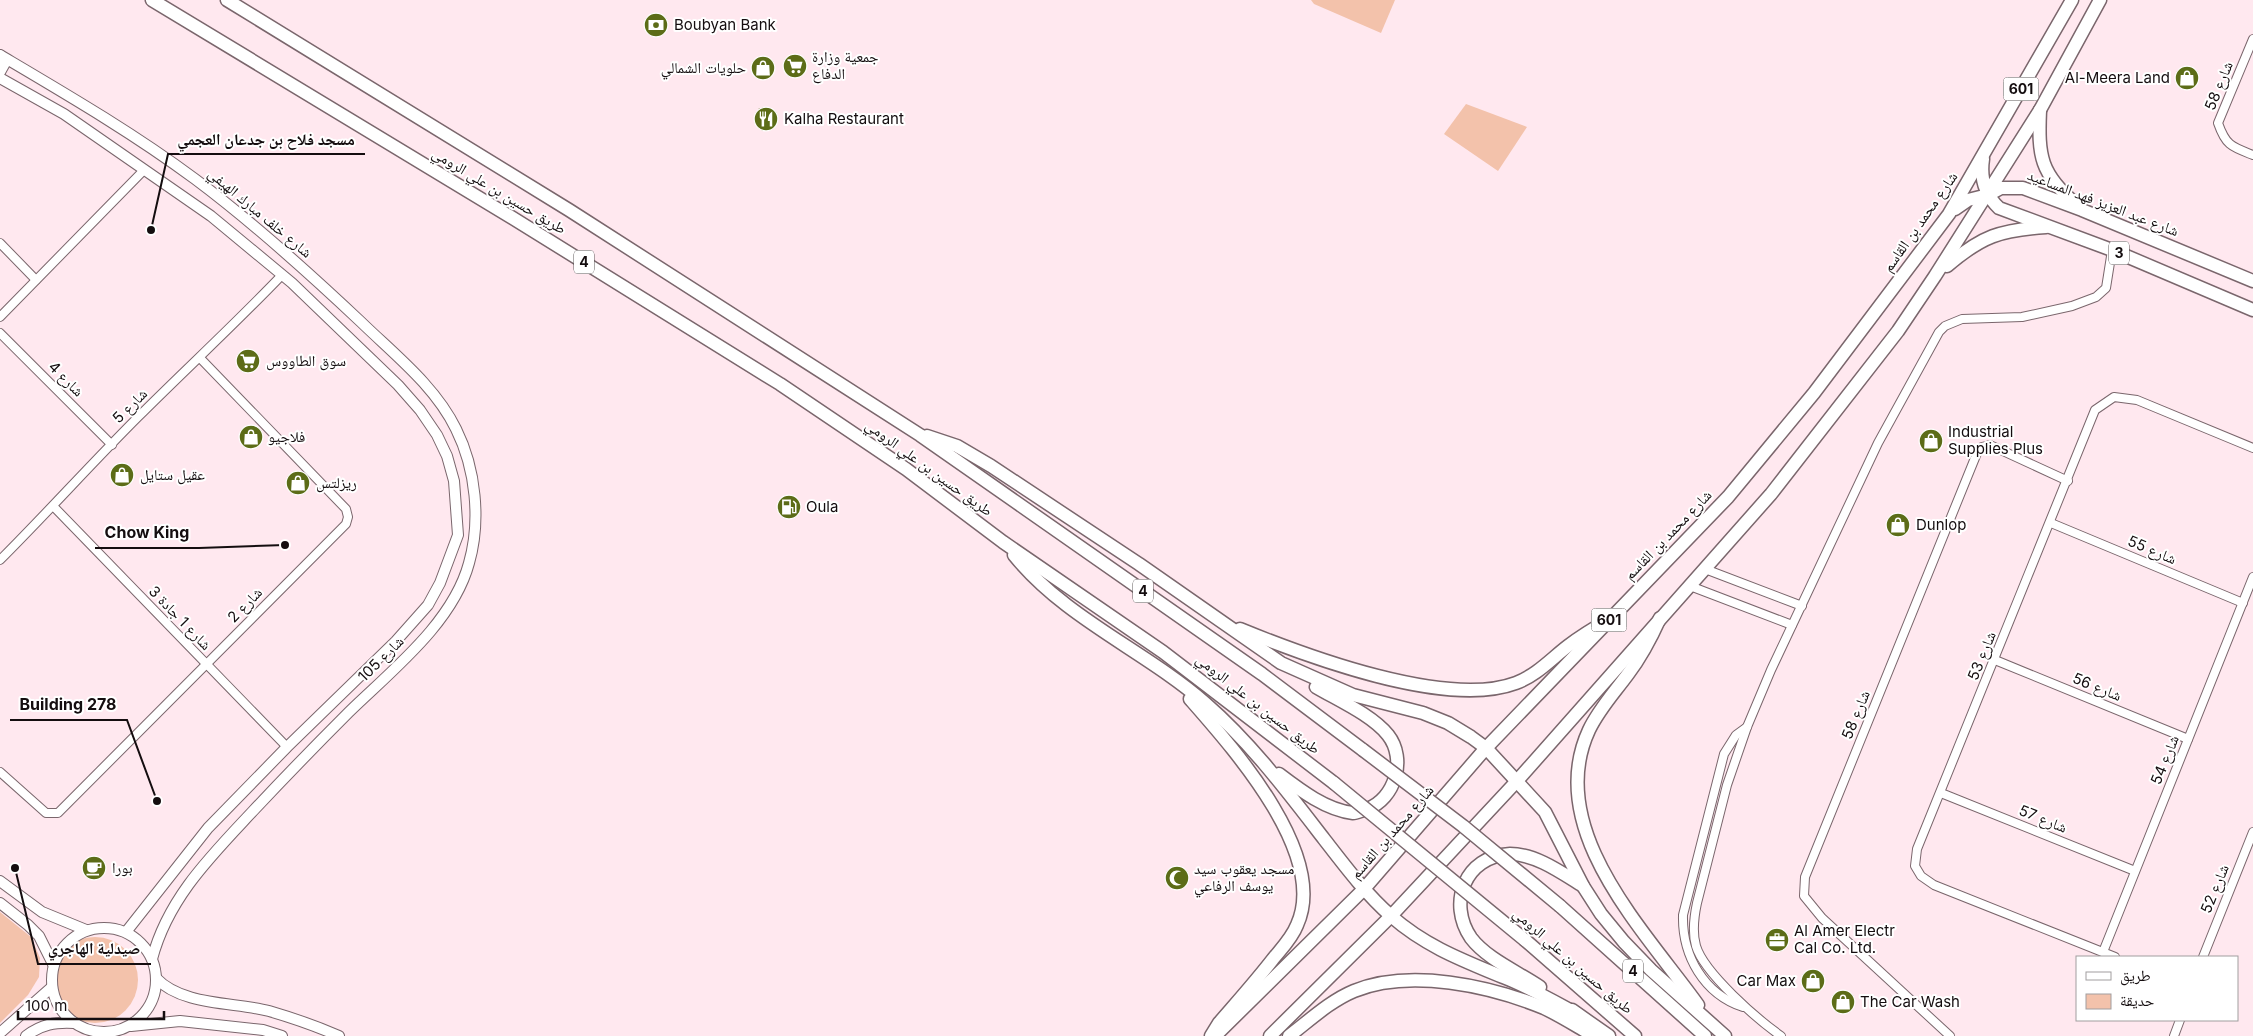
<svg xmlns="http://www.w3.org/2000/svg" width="2253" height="1036" font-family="Inter,'Noto Naskh Arabic',sans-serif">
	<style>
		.green { fill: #f3c2ab }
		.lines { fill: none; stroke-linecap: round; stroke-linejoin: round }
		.minor-casing { stroke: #7a666c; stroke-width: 10 }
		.tertiary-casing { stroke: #7a666c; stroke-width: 12 }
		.primary-casing { stroke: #7a666c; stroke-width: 15 }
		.trunk-casing { stroke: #7a666c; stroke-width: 15 }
		.minor { stroke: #fff; stroke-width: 8 }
		.tertiary { stroke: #fff; stroke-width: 10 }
		.primary { stroke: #fff; stroke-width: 12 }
		.trunk { stroke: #fff; stroke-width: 12 }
		.trunk-bridge-casing { stroke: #7a666c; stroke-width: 15; stroke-linecap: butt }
		.trunk-bridge { stroke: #fff; stroke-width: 12 }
		.labels { text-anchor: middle; stroke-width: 4; stroke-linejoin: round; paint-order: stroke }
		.shield { fill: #fff; stroke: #5a5657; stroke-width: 1 }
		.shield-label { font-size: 14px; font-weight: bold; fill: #140d0f }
		.poi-label { font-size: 15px; fill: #140d0f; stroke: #fff; text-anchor: start }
		.street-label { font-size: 15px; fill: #140d0f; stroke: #fff }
		.leader { fill: none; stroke: #140d0f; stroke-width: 2 }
		.callout-dot { fill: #140d0f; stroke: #fff; stroke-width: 2 }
		.callout-label { font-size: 16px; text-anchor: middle; font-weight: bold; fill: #140d0f; stroke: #fff; stroke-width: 4; stroke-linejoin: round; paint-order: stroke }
	</style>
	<rect width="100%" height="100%" fill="#ffe8ef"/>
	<!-- green -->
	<g class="green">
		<path d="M1311 0H1395L1381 33 1314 4Z"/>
		<path d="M1466 104 1527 127 1498 171 1444 134Z"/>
		<path d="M0 912 31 937 40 958 39 977 28 995 0 1023Z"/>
		<circle cx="95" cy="980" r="43"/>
	</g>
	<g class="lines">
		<!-- minor casing -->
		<g class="minor-casing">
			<g id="minor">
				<path d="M2253 39 2218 123C2226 146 2232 147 2253 155"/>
				<path d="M0 243 36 280"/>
				<path d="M0 317 144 170"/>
				<path d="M0 333 112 445"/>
				<path d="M54 507 287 747"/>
				<path d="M2051 523 2243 603"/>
				<path d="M0 560C47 513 91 464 138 417 186 369 235 324 282 275"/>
				<path d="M1705 569 1802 606"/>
				<path d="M1690 586 1792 625"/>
				<path d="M1995 660 2188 739"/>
				<path d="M0 772 46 813H58L346 524 348 517 346 509 200 358"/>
				<path d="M1941 793 2135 871"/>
				<path d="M2103 952 2253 577"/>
				<path d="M2115 957 1934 885 1921 876 1915 866 1917 849 2095 410 2114 397 2137 400 2253 448"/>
				<path d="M2203 957 2253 832"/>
				<path d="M1743 1007C1704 994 1682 956 1683 915L1724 754 1736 735 1747 727"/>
				<path d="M1781 1036C1757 1019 1704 973 1696 946 1692 932 1694 917 1697 903L1727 785 1747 727 1771 670 1878 443 1939 332 1945 326 1962 319 2022 317 2072 306 2096 297 2106 288 2112 250"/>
				<path d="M1950 1036 1822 918 1804 896 1805 877 1977 453 1982 447 1990 445 2068 481"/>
				<path d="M2174 1036 2180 1020"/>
			</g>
		</g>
		<!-- tertiary casing -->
		<g class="tertiary-casing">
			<g id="tertiary">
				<path d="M0 55C66 94 133 133 195 179 254 223 308 272 361 322 395 355 435 386 456 429 476 469 481 521 469 563 453 623 391 671 349 712 316 745 284 778 253 811 211 856 168 898 152 959"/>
				<path d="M0 72 5 63 0 55"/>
				<path d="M0 78 64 114 211 216 292 283 398 385 420 410 437 435 447 456 454 481 458 535 440 583 428 605 396 641 287 747 208 828 126 932"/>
				<path d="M0 881 42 912 86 930"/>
				<path d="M0 903 28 925 39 936 53 964"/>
				<circle cx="104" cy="980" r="52"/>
				<path d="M156 978C182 1006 235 1002 269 1011 293 1018 316 1026 339 1036"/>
				<path d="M131 1026 180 1021 263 1030 282 1036"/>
				<path d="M0 1033 52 987"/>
				<path d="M26 1036C42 1024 55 1022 74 1023"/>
			</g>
		</g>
		<!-- primary casing -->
		<g class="primary-casing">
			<g id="primary">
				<path d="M2040 110C2038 156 2040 174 2077 205"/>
				<path d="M1983 159C1980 179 1985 195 1999 208L2112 250 2253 310"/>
				<path d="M1955 209 1968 200 1988 195 2001 188H2023L2082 210 2253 281"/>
				<path d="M1947 266C1982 236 2000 230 2046 227"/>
				<path d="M1215 1036 1363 890 1486 748 1728 497 1814 393 1949 214 2072 0"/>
				<path d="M1270 1036 1391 916 1516 782 1771 494 1898 331 1935 276 2040 110 2100 0"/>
			</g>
		</g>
		<!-- trunk casing -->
		<g class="trunk-casing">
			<g id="trunk">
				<path d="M152 0 511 217 780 384 906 469 1003 542 1163 652 1334 783"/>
				<path d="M227 0 569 210 920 435 1262 674 1363 750"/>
				<path d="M927 436 957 446 991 466 1139 564 1281 663 1353 695 1423 713 1448 723 1471 737 1486 748 1545 812 1583 886 1601 914 1624 942 1651 970 1725 1036"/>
				<path d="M1014 555C1066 619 1144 650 1205 703 1251 743 1287 791 1324 839 1345 866 1365 893 1391 916 1425 946 1462 960 1503 977 1529 987 1553 1001 1577 1014"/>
				<path d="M1660 618C1651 638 1641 657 1628 674 1614 693 1599 709 1589 730 1543 829 1645 931 1698 1005"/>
				<path d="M1240 629C1306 656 1447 709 1516 683 1537 675 1551 659 1568 646 1581 636 1596 627 1610 619"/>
				<path d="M1190 699C1233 748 1329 855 1297 925 1292 938 1282 948 1273 959 1256 981 1238 1001 1219 1023L1211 1036"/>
				<path d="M1279 774C1300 790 1326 810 1353 813 1357 813 1362 810 1367 809 1395 799 1407 759 1388 735 1372 715 1338 700 1316 687"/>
				<path d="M1560 906 1705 1036"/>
				<path d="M1525 940 1635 1036"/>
				<path d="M1540 987C1518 972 1487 959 1471 938 1447 903 1465 856 1510 854 1536 854 1562 873 1583 886"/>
				<path d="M1572 1010 1609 1036"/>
				<path d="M1289 1036C1310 1020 1330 1001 1354 991 1410 968 1490 986 1544 1008 1561 1016 1578 1027 1594 1036"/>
			</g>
		</g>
		<!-- minor -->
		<use href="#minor" class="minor"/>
		<!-- tertiary -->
		<use href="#tertiary" class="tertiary"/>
		<!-- primary -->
		<use href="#primary" class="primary"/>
		<!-- trunk -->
		<use href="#trunk" class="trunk"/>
		<!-- trunk-bridge casing -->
		<g class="trunk-bridge-casing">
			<g id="trunk-bridge">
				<path d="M1363 750 1463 826 1560 906"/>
				<path d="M1334 783 1525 940"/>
			</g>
		</g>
		<!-- trunk-bridge -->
		<use href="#trunk-bridge" class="trunk-bridge"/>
	</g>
	<!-- icons -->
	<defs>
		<g id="bank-disc" transform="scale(1.25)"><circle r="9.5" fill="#5c6c17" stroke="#fff"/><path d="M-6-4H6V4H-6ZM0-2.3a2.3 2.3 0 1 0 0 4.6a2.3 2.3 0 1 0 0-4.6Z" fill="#fff"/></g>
		<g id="supermarket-disc" transform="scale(1.25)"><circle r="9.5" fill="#5c6c17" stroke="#fff"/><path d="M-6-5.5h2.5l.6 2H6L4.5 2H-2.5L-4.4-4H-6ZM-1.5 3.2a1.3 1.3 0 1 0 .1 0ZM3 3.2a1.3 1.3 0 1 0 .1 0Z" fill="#fff"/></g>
		<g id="shop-disc" transform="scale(1.25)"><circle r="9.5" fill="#5c6c17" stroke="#fff"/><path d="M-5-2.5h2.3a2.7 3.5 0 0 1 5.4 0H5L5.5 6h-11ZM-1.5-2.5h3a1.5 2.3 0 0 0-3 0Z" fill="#fff"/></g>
		<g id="restaurant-disc" transform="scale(1.25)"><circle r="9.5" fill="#5c6c17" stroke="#fff"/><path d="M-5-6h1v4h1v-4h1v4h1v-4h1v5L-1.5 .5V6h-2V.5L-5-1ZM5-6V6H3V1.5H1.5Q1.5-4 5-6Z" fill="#fff"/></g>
		<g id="fuel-disc" transform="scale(1.25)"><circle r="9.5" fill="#5c6c17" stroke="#fff"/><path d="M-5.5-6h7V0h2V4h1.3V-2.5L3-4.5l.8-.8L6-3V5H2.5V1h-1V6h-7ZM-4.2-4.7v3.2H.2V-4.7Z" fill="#fff"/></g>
		<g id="cafe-disc" transform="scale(1.25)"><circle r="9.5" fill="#5c6c17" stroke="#fff"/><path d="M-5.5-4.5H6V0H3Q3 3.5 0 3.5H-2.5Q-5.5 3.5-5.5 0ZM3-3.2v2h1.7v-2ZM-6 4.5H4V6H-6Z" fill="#fff"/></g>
		<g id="mosque-disc" transform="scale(1.25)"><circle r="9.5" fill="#5c6c17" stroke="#fff"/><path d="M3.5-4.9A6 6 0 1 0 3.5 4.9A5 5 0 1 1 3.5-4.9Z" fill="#fff"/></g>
		<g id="office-disc" transform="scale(1.25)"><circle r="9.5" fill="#5c6c17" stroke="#fff"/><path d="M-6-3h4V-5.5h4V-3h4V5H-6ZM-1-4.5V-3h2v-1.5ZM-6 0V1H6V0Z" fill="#fff"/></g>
	</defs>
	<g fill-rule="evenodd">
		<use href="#bank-disc" x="656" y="25"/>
		<use href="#supermarket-disc" x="795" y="66"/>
		<use href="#shop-disc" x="763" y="68"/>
		<use href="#shop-disc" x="2187" y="78"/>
		<use href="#restaurant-disc" x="766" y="119"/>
		<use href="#supermarket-disc" x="248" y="361"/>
		<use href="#shop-disc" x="251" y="437"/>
		<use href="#shop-disc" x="1931" y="441"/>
		<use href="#shop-disc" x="122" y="475"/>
		<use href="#shop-disc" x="298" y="483"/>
		<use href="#fuel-disc" x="789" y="507"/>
		<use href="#shop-disc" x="1898" y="525"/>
		<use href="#cafe-disc" x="94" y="868"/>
		<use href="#mosque-disc" x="1177" y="878"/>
		<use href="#office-disc" x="1777" y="940"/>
		<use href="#shop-disc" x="1813" y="981"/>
		<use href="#shop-disc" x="1843" y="1002"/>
	</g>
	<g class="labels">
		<!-- shield labels -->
		<g class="shield">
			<rect x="2003.5" y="77.5" width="35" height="23" rx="4"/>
			<rect x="2109" y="241.5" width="20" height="23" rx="4"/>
			<rect x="574" y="250.5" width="20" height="23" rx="4"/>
			<rect x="1133" y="579.5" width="20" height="23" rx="4"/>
			<rect x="1591.5" y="608.5" width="35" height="23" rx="4"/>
			<rect x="1623" y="959.5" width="20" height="23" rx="4"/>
		</g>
		<g class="shield-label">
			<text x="2021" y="94">601</text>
			<text x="2119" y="258">3</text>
			<text x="584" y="267">4</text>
			<text x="1143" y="596">4</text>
			<text x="1609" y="625">601</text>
			<text x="1633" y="976">4</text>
		</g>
		<!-- poi labels -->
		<g class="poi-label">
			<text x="674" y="30">Boubyan Bank</text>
			<text x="812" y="62">جمعية وزارة<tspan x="812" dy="17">الدفاع</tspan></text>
			<text x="746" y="73" text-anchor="end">حلويات الشمالي</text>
			<text x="2170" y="83" text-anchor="end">Al-Meera Land</text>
			<text x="784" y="124">Kalha Restaurant</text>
			<text x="266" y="366">سوق الطاووس</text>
			<text x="1948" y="437">Industrial<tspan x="1948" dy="17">Supplies Plus</tspan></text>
			<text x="268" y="442">فلاجيو</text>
			<text x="140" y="480">عقيل ستايل</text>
			<text x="316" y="488">ريزلتس</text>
			<text x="806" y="512">Oula</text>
			<text x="1916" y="530">Dunlop</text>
			<text x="112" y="873">بورا</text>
			<text x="1194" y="874">مسجد يعقوب سيد<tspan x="1194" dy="17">يوسف الرفاعي</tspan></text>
			<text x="1794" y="936">Al Amer Electr<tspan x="1794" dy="17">Cal Co. Ltd.</tspan></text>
			<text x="1796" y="986" text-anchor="end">Car Max</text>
			<text x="1860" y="1007">The Car Wash</text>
		</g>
		<!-- street labels -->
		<g class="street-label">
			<text transform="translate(2219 86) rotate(-68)" y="5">شارع 58</text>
			<text transform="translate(499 191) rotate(31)" y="5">طريق حسين بن علي الرومي</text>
			<text transform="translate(2103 203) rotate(21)" y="5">شارع عبد العزيز فهد المساعيد</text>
			<text transform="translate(260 213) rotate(40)" y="5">شارع خلف مبارك الهيفي</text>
			<text transform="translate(1920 222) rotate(-55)" y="5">شارع محمد بن القاسم</text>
			<text transform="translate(66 379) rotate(45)" y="5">شارع 4</text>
			<text transform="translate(130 406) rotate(-45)" y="5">شارع 5</text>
			<text transform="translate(929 468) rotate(36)" y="5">طريق حسين بن علي الرومي</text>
			<text transform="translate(1668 535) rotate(-46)" y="5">شارع محمد بن القاسم</text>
			<text transform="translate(2152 550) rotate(23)" y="5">شارع 55</text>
			<text transform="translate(245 605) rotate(-46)" y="5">شارع 2</text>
			<text transform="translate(180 618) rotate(46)" y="5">شارع 1 جادة 3</text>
			<text transform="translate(1982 656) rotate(-68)" y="5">شارع 53</text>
			<text transform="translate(381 659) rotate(-45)" y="5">شارع 105</text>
			<text transform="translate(2097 687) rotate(22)" y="5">شارع 56</text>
			<text transform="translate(1258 704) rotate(38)" y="5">طريق حسين بن علي الرومي</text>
			<text transform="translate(1856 715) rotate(-68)" y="5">شارع 58</text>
			<text transform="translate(2165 760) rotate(-68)" y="5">شارع 54</text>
			<text transform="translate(2043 819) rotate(22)" y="5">شارع 57</text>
			<text transform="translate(1392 832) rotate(-49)" y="5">شارع محمد بن القاسم</text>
			<text transform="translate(2215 889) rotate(-68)" y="5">شارع 52</text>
			<text transform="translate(1573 961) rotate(41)" y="5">طريق حسين بن علي الرومي</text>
		</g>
	</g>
	<!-- callouts -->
	<path class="leader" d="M151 230L168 154H365M285 545L199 548H95M157 801L127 720H10M15 868L38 964H151"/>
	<g class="callout-dot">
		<circle cx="151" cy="230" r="5"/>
		<circle cx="285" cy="545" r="5"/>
		<circle cx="157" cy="801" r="5"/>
		<circle cx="15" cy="868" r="5"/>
	</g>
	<g class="callout-label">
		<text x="266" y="145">مسجد فلاح بن جدعان العجمي</text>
		<text x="147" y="538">Chow King</text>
		<text x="68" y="710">Building 278</text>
		<text x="94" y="954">صيدلية الهاجري</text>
	</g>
	<!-- legend -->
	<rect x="2076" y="956" width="162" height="65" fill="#ffffff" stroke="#a19e9f"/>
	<rect x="2086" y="972" width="25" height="8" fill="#ffffff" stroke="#a19e9f"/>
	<text x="2120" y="981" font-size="15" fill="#140d0f">طريق</text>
	<rect x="2086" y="994" width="25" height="15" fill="#f3c2ab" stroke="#a19e9f"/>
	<text x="2120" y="1006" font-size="15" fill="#140d0f">حديقة</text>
	<!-- scale -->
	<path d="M18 1011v8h146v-8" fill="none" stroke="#140d0f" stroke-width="2.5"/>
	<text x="25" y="1011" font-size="15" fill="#140d0f" stroke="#ffffff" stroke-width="4" paint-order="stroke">100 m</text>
</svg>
